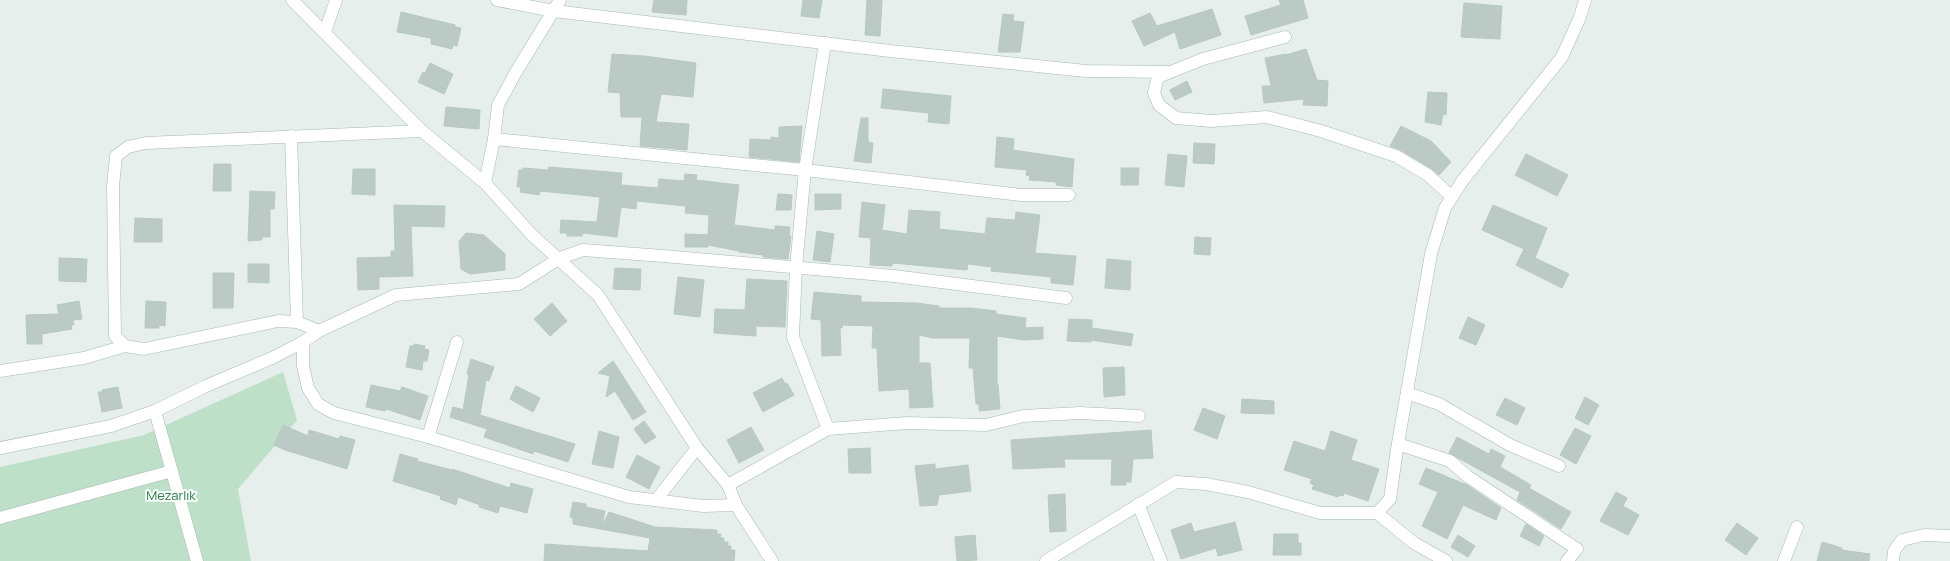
<svg xmlns="http://www.w3.org/2000/svg" width="1950" height="561" font-family="Manrope,sans-serif">
	<style>
		.green { fill: #bfe0c8 }
		.building { fill: #bbcac4; stroke: #b8c9c2 }
		.lines { fill: none; stroke-linecap: round; stroke-linejoin: round }
		.minor-casing { stroke: #a8b8b2; stroke-width: 13 }
		.minor { stroke: #fff; stroke-width: 12 }
		.labels { text-anchor: middle; stroke-width: 4; stroke-linejoin: round; paint-order: stroke }
		.park-label { font-size: 13px; fill: #2d7a4b; stroke: #f7fbf9 }
	</style>
	<rect width="100%" height="100%" fill="#e6efeb"/>
	<!-- green -->
	<path class="green" d="M283 372 297 420 238 489 251 561H0V467L144 435Z"/>
	<!-- building -->
	<g class="building">
		<path d="M654 0H687L686 15 652 12Z"/>
		<path d="M803 0H822L819 18 801 16Z"/>
		<path d="M867 0H882L880 36 865 35Z"/>
		<path d="M1279 0H1303L1308 18 1251 35 1245 16 1281 5Z"/>
		<path d="M1464 3 1502 6 1500 39 1461 37Z"/>
		<path d="M1212 9 1221 35 1180 49 1175 32 1144 46 1132 21 1150 13 1157 26Z"/>
		<path d="M401 12 455 25V27L461 28 457 46 453 45 452 49 431 44V38L397 32Z"/>
		<path d="M1003 14 1014 15 1013 21 1024 22 1020 52H998Z"/>
		<path d="M1306 49 1317 80 1328 81 1327 106 1303 105 1304 99 1264 103 1262 86H1271L1265 58 1286 54V55Z"/>
		<path d="M612 54 644 56 696 63 693 97 661 94 656 122 689 124 687 150 640 146 642 117H621L620 93 608 92Z"/>
		<path d="M430 63 453 74 444 94 418 82 423 72 425 73Z"/>
		<path d="M1187 81 1192 92 1175 100 1170 90Z"/>
		<path d="M883 89 951 96 949 124 928 122 929 113 881 108Z"/>
		<path d="M1428 92 1447 93 1446 115 1443 114 1441 125 1425 122Z"/>
		<path d="M446 107 480 110 479 129 444 126Z"/>
		<path d="M861 118H868V142L873 143 871 163 854 161Z"/>
		<path d="M802 126 799 162 749 157 750 139 771 140V137L779 138V127Z"/>
		<path d="M1401 126 1431 141 1451 162 1439 175 1432 169 1400 150 1390 146Z"/>
		<path d="M997 137 1014 139 1013 150 1074 159 1072 187 1056 185V182L1029 180 1030 176 1026 175 1027 170 995 167Z"/>
		<path d="M1194 143 1215 144 1214 164 1193 163Z"/>
		<path d="M1168 154 1187 156 1184 187 1165 185Z"/>
		<path d="M1526 154 1568 175 1557 196 1515 175Z"/>
		<path d="M214 164H231V191H213Z"/>
		<path d="M549 167 622 173 621 185 658 188 659 179 684 181 685 174 697 175 696 180 739 185 734 225 775 230V226L790 227 789 236H791L788 259 763 257V255L739 252V251L708 245V247H685V234L708 235 709 215 685 213 686 206 637 201 636 209 621 207 617 237 583 233 582 236H567V233H560L561 220 597 222 600 197 540 191 539 195 520 192 521 187H517L519 170H522L523 168 548 170Z"/>
		<path d="M1121 168H1139L1138 185H1121Z"/>
		<path d="M353 169H375V195L352 194Z"/>
		<path d="M250 191 275 192 274 209H270V237H262V240L248 241Z"/>
		<path d="M778 194 792 195 791 210H776Z"/>
		<path d="M815 194H841V209L815 210Z"/>
		<path d="M862 202 885 205 882 230 907 234 909 210 940 212 939 229 985 234 987 218 1015 220 1016 212 1040 215 1035 253 1076 256 1073 285 1051 283V277L991 271 992 267 968 264 967 270 893 263 892 266 870 265 871 238 859 237Z"/>
		<path d="M394 205 445 206 444 227 411 226 413 276 379 277V289L358 290 357 258 391 257V251H395Z"/>
		<path d="M1493 205 1547 228 1535 258 1569 274 1562 288 1516 265 1524 249 1482 230Z"/>
		<path d="M135 218 162 219V242H134Z"/>
		<path d="M817 231 834 234 830 262 813 260Z"/>
		<path d="M466 233 484 235 505 254V270L470 274 461 269 459 241Z"/>
		<path d="M1195 237 1211 238 1210 255 1194 254Z"/>
		<path d="M59 258 87 259 86 282 59 281Z"/>
		<path d="M1107 259 1131 261 1130 290 1105 288Z"/>
		<path d="M248 264H269V283L248 282Z"/>
		<path d="M615 268 641 269 640 290 613 289Z"/>
		<path d="M213 273H234L233 308H213Z"/>
		<path d="M678 277 704 280 700 317 674 314Z"/>
		<path d="M747 279 787 281 785 327 756 326V336L714 333 715 309 745 310Z"/>
		<path d="M814 292 861 296V302L916 303 939 306V308H971L996 311V314L1026 318 1025 328 1043 327V339L1024 340 997 336V384H998L1000 409 979 411V404H976L973 368H969L970 338H932L919 335V363H930L933 407 910 408 909 389 879 391 877 348H872L873 326 843 325 842 328H840L841 355 822 356 821 320 811 319Z"/>
		<path d="M79 301 82 319 73 320 74 325H71L72 329 42 334V344H27L26 315 59 314 57 305Z"/>
		<path d="M146 301 166 302 165 326 159 325V328H145Z"/>
		<path d="M552 303 567 321 550 336 534 319Z"/>
		<path d="M1468 317 1485 325 1476 345 1459 338Z"/>
		<path d="M1069 319 1092 320V328L1133 334 1131 346 1091 340V342L1067 341Z"/>
		<path d="M414 344 425 346 424 349 429 350 427 361H423L422 370 406 367 410 346H414Z"/>
		<path d="M471 359 494 367 489 381 486 380 480 415 575 444 568 462 534 451 533 454 484 437 487 429 450 417 453 407 468 411 463 410 469 375 467 374Z"/>
		<path d="M613 361 646 412 633 420 615 391 606 397 610 376 598 373Z"/>
		<path d="M1124 367 1125 395 1104 397 1103 368Z"/>
		<path d="M782 378 785 384 787 383 794 395 763 412 753 393Z"/>
		<path d="M371 385 400 391 402 387 428 396 420 420 386 409 385 411 366 407Z"/>
		<path d="M516 386 540 398 533 412 510 399Z"/>
		<path d="M118 387 122 408 102 412 98 392H102V390Z"/>
		<path d="M1585 397 1599 405 1588 425 1575 418Z"/>
		<path d="M1505 398 1525 408 1517 425 1496 415Z"/>
		<path d="M1242 399 1274 401V414L1241 413Z"/>
		<path d="M1203 408 1225 416 1217 439 1194 430Z"/>
		<path d="M644 421 656 437 645 444 634 429Z"/>
		<path d="M283 425 308 436 309 430 339 439 340 436 355 440 347 469 285 450 274 445Z"/>
		<path d="M751 427 764 450 739 463 727 440Z"/>
		<path d="M1575 428 1591 436 1576 464 1560 455Z"/>
		<path d="M1151 430 1153 458 1133 459 1131 482H1126V485H1111L1112 459H1064L1065 467 1013 469 1011 440Z"/>
		<path d="M599 431 619 437 613 468 592 464Z"/>
		<path d="M1331 431 1357 440 1351 460 1379 469 1368 501 1344 493 1343 496 1339 495 1338 497 1312 489 1314 485 1310 483 1312 479 1284 470 1294 441 1325 451Z"/>
		<path d="M1457 437 1489 454 1491 449 1505 456 1500 467 1531 485 1529 488 1571 512 1561 529 1517 500 1520 492 1449 453Z"/>
		<path d="M870 448 871 473H849L848 449Z"/>
		<path d="M400 454 418 459 417 461 452 470V469L510 488 511 483 533 489 527 513 500 506 498 513 479 507 480 505 458 497 456 505 440 499 441 496 393 481Z"/>
		<path d="M637 455 660 467 649 489 626 477Z"/>
		<path d="M935 464V469L968 465 971 491 939 495 937 505 920 506 915 466Z"/>
		<path d="M1426 468 1467 485 1501 508 1496 520 1463 505 1447 539 1422 526 1438 492 1419 484Z"/>
		<path d="M1616 492 1627 498 1623 506 1639 515 1628 535 1600 521Z"/>
		<path d="M1065 494 1066 531 1050 532 1048 495Z"/>
		<path d="M573 502 586 504V507L605 511 602 526 609 512 655 527 717 530V534H721L720 538H724V542H728V546H731V550H735L734 561H544L545 544 648 551 650 538 573 524V518L570 517Z"/>
		<path d="M1235 522 1242 550 1218 556 1216 548 1181 559 1171 530 1191 523 1194 532Z"/>
		<path d="M1737 523 1758 538 1746 555 1725 540Z"/>
		<path d="M1526 524 1544 536 1539 546 1520 536Z"/>
		<path d="M1274 534H1298V543H1301V555H1273Z"/>
		<path d="M975 535 977 560 957 561 955 537Z"/>
		<path d="M1458 535 1475 546 1468 557 1451 547Z"/>
		<path d="M1822 542 1842 548V550L1870 554 1869 561H1817Z"/>
	</g>
	<g class="lines">
		<!-- minor casing -->
		<g class="minor-casing">
			<g id="minor">
				<path d="M292 0 422 131 485 183 532 235 598 295 697 448 728 485 736 505 772 561"/>
				<path d="M497 0 554 11 890 51 1086 71 1170 72"/>
				<path d="M325 32 336 0"/>
				<path d="M1285 37 1203 59 1158 77 1154 93 1159 105 1176 118 1211 121 1267 117 1321 131 1396 156 1428 175 1452 197"/>
				<path d="M825 43 805 170 796 267 793 337 828 429"/>
				<path d="M291 136 297 322"/>
				<path d="M494 139 805 170 1021 195H1069"/>
				<path d="M485 183 494 139 498 105 516 72 560 0"/>
				<path d="M319 331 297 322 278 321 144 349 125 346 115 336 113 186 116 156 128 147 146 143 422 131"/>
				<path d="M303 342V366L308 388 318 404 334 413 428 437 629 497 703 506 736 505"/>
				<path d="M0 371 84 358 125 346"/>
				<path d="M1407 393 1439 404 1510 445 1559 466"/>
				<path d="M155 411 197 561"/>
				<path d="M428 437 457 342"/>
				<path d="M1398 444 1450 461 1467 476 1577 549 1567 561"/>
				<path d="M0 448 111 426 155 411 206 386 272 358 303 342 319 331 396 295 519 284 560 258 583 250 663 256 894 276 1066 298"/>
				<path d="M728 485 828 429 907 423 986 425 1023 416 1080 413 1139 416"/>
				<path d="M656 500 697 448"/>
				<path d="M1138 504 1161 561"/>
				<path d="M1377 513 1414 543 1446 561"/>
				<path d="M0 518 172 471"/>
				<path d="M1046 561 1176 482 1206 484 1248 492 1320 513H1377L1390 499 1397 449 1431 254 1445 208 1463 180 1562 57 1580 17 1585 0"/>
				<path d="M1784 561 1797 527"/>
				<path d="M1893 561 1894 551 1902 540 1924 535 1950 536"/>
			</g>
		</g>
		<!-- minor -->
		<use href="#minor" class="minor"/>
	</g>
	<g class="labels">
		<!-- park labels -->
		<g class="park-label">
			<text x="171" y="500">Mezarlık</text>
		</g>
	</g>
</svg>
